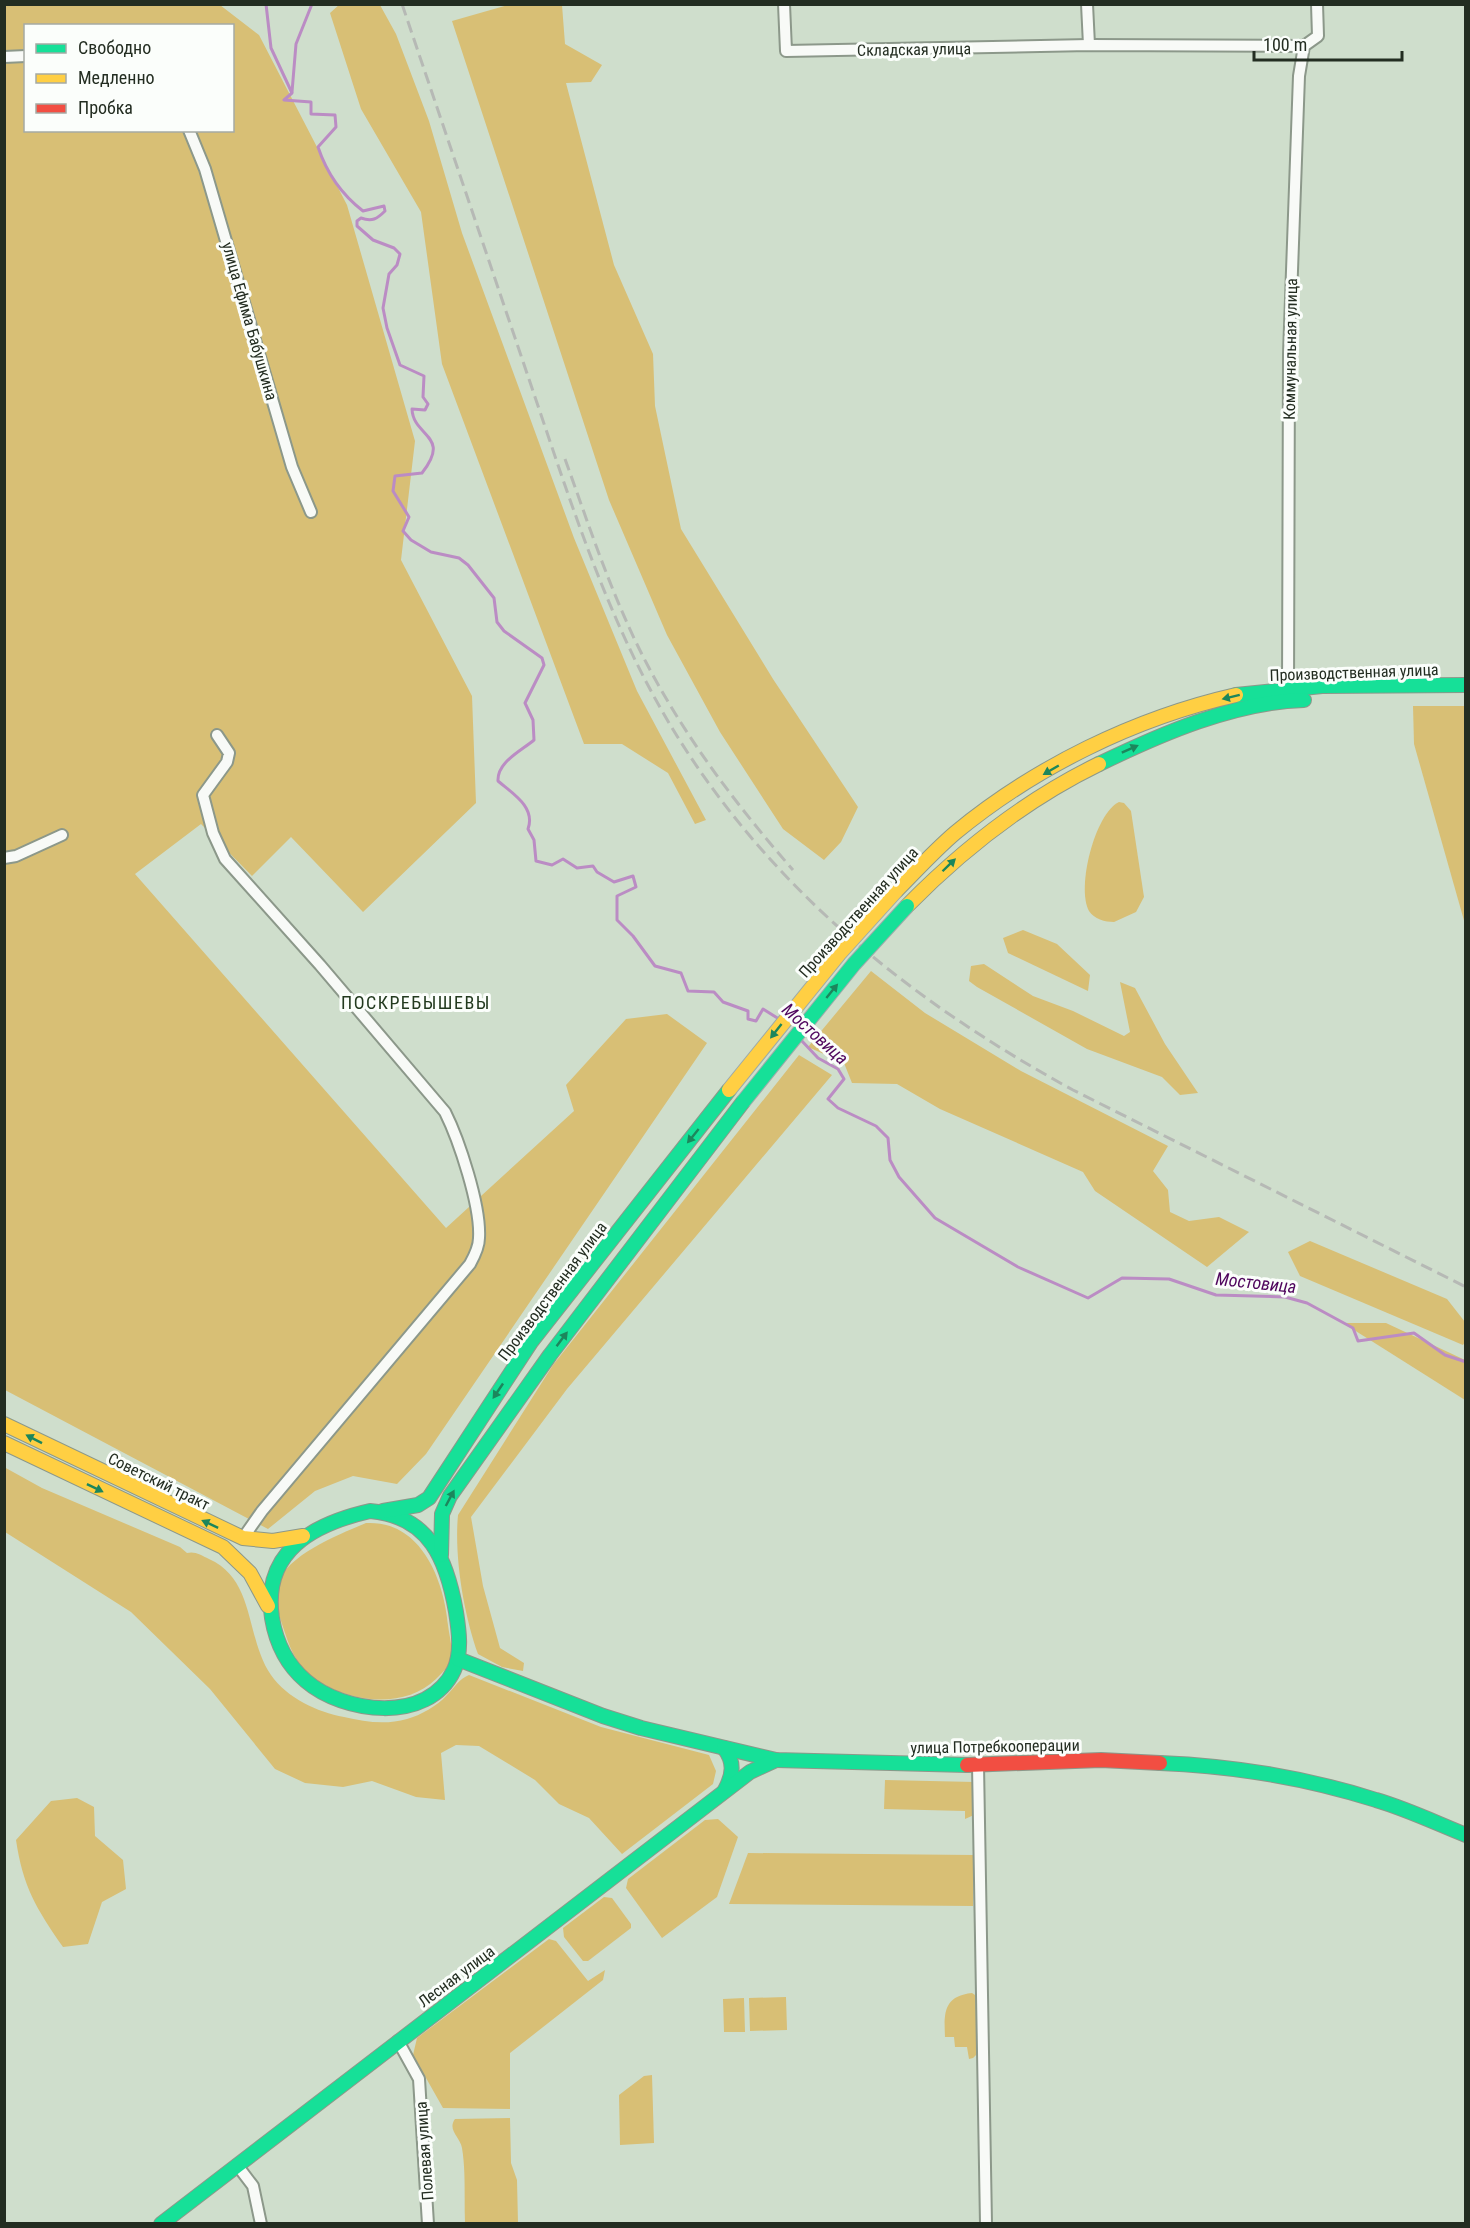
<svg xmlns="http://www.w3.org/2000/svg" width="1470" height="2228" font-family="'Roboto Condensed',sans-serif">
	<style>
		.green { fill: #d8bf75; fill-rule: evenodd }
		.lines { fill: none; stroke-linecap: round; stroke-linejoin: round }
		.stream { stroke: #bb8cc4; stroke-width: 3 }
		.street-casing { stroke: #8c988a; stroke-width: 14 }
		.fast-casing { stroke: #8c988a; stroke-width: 16 }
		.slow-casing { stroke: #8c988a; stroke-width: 16 }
		.jam-casing { stroke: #8c988a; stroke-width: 16 }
		.street { stroke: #f8faf7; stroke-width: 10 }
		.fast { stroke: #16e098; stroke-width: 14 }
		.slow { stroke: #ffcf43; stroke-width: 14 }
		.jam { stroke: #f24e42; stroke-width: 14 }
		.rail { stroke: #b6b9b5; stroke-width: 3; stroke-dasharray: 12 6; stroke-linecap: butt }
		.fast-bridge-casing { stroke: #9caaaa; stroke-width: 16; stroke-linecap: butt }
		.slow-bridge-casing { stroke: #9caaaa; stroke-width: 16; stroke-linecap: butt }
		.fast-bridge { stroke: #16e098; stroke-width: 14 }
		.slow-bridge { stroke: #ffcf43; stroke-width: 14 }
		.oneway { fill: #1c865c }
		.labels { text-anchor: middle; stroke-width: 6; stroke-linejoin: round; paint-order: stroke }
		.street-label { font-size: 16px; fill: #232d21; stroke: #fbfefb }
		.neighbourhood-label { font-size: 18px; letter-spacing: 1.5px; fill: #233a1f; stroke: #fbfefb }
		.water-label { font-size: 18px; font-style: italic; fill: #4f065d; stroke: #fbfefb }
	</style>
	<rect width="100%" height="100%" fill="#cfdecc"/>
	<!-- green -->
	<g class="green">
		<path d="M340 4 380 5 396 34 429 121 462 233 574 538 637 691 706 820 695 824 668 773 622 744H584L442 364 421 212 361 109 330 13Z"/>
		<path d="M5 5H220L259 35 347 205 415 441 401 560 472 696 476 803 363 912 291 837 252 876 201 824 135 874 446 1228 574 1111 566 1085 626 1019 667 1014 707 1043 426 1454 397 1484 353 1476 315 1491 268 1529 5 1390ZM26 26H232V130H26Z"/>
		<path d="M508 5H562L565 44 602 65 591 82 566 83 614 265 653 354 655 406 681 529 773 679 858 807 841 842 824 860 783 829 720 732 667 635 609 500 452 21Z"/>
		<path d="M1413 706H1465V924L1414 744Z"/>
		<path d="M1119 802 1124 803 1131 811 1144 897 1136 912 1114 922C1105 922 1094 919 1089 911 1076 888 1095 813 1119 802Z"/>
		<path d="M1023 930 1057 944 1090 975 1088 991 1008 953 1003 938Z"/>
		<path d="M984 964 1033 996 1073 1011 1124 1036 1130 1032 1120 982 1135 988 1165 1044 1198 1093 1180 1095 1162 1077 1087 1049 977 987 969 981 971 966Z"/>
		<path d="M871 971 925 1013 1021 1071 1168 1146 1153 1171 1168 1190 1170 1212 1189 1221 1219 1217 1249 1232 1207 1267 1095 1191 1083 1172 940 1109 897 1084 852 1083 844 1063 808 1047Z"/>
		<path d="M799 1055 832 1075 567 1389 471 1517 483 1586 500 1648 524 1663 523 1671 502 1667 478 1654C464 1615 454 1557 458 1515L553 1365Z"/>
		<path d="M1310 1241 1447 1299 1465 1322V1342L1463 1345 1300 1276 1288 1252Z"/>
		<path d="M1343 1323H1386L1465 1360V1400Z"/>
		<path d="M4 1467 42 1488 180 1547 187 1553C195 1551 201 1555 209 1559 256 1580 245 1637 271 1675 287 1698 317 1712 344 1717 365 1722 386 1725 407 1719 421 1715 437 1706 446 1696 454 1688 459 1679 469 1675L601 1727 709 1755 716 1771 713 1784 622 1854 589 1818 559 1804 535 1780 479 1746 456 1745 441 1753 445 1800 416 1797 372 1781 343 1787 305 1783 275 1769 210 1689 131 1612 5 1532Z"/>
		<path d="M366 1523C421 1520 444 1580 448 1625 449 1635 453 1647 451 1657 449 1667 443 1672 436 1679 405 1709 353 1703 318 1681 300 1670 291 1652 285 1633 280 1617 273 1601 278 1584 286 1555 340 1534 366 1523Z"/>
		<path d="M885 1780 975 1782 974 1815 965 1819V1811L884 1809Z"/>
		<path d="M77 1798 94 1807 95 1836 123 1860 126 1889 102 1902 88 1944 63 1947C36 1908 23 1887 16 1840L51 1801Z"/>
		<path d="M718 1819 738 1837 717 1897 662 1938 626 1888 628 1879 705 1820Z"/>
		<path d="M748 1853 974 1855 973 1906 729 1904Z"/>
		<path d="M604 1897 612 1898 631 1924V1928L588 1961H583L564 1937 563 1928Z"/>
		<path d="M549 1939 556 1941 588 1981 605 1970 603 1980 510 2053V2109L443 2108 413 2055 417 2038Z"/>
		<path d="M972 1993 978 1997V2053L973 2058 969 2059 967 2047H955L954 2037H945C944 2014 943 1996 972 1993Z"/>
		<path d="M786 1997 787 2030 750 2031 749 1998Z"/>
		<path d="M744 1998 745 2032H724L723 1999Z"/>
		<path d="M652 2075 654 2143 620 2145 619 2095 644 2076Z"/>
		<path d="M510 2118 511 2163 517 2180 518 2223H465C464 2199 466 2172 462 2148 460 2137 447 2130 455 2119Z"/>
	</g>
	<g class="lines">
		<!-- stream -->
		<g class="stream">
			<path d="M266 4 271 48 292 93 284 100 311 102V114L335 115 336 127 318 147C327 174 341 194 363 211L384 206 385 211C377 219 372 222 361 218L357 221V226L373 240 394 248 400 254 397 265 389 274 383 308 387 328 400 365 424 376 423 397 428 404 425 410 412 409C413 437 452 435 422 473L395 476 393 491 409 517 403 531 411 540 431 552 459 558 468 565 494 598 497 622 504 631 542 658 544 665 525 703 533 720 534 740C521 751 497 762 498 781 512 793 536 807 528 829L534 840 536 861 552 865 563 859 577 868 593 866 597 872 614 882 633 876 636 887 617 896V920L633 936 655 966 681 973 688 991 714 992 723 1002 748 1011V1019L756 1021 763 1009 779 1019"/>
			<path d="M292 92 296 44 312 4"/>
			<path d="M801 1040 818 1058 838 1069 844 1079 828 1099 838 1108 876 1126 888 1138 890 1160 899 1177 935 1218 1018 1267 1088 1298 1122 1278 1169 1279 1216 1295 1285 1297 1307 1303 1353 1328 1358 1341 1414 1333 1445 1355 1466 1362"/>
		</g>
		<!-- street casing -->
		<g class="street-casing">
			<g id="street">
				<path d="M784 4 786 51 1089 45 1304 46"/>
				<path d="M1087 4 1089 45"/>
				<path d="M4 57 26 56"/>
				<path d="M189 130 205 169 292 467 311 512"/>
				<path d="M1288 691 1289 354 1299 76 1304 46 1318 36 1317 4"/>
				<path d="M217 735 229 753 227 762 203 795 213 833 225 859 320 965 445 1112C459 1140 481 1206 479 1238 479 1247 475 1255 470 1264L262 1511 243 1538"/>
				<path d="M4 858 16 856 62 835"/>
				<path d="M978 1765 986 2224"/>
				<path d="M398 2041 419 2079 428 2224"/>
				<path d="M237 2165 253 2186 261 2224"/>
			</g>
		</g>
		<!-- fast casing -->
		<g class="fast-casing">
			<g id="fast">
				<path d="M1236 695 1322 686 1466 685"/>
				<path d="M1099 764C1161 734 1234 702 1304 700"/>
				<path d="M370 1511C430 1516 447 1560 456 1612 459 1631 462 1652 454 1670 428 1725 343 1713 306 1681 287 1665 276 1642 272 1618 262 1551 313 1524 370 1511Z"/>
				<path d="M383 1511 418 1505 429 1498 531 1342 729 1090"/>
				<path d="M441 1555 442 1514 450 1496 550 1355 743 1102"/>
				<path d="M458 1659 603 1716 641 1728 776 1760 967 1765"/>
				<path d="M724 1748C735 1762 733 1775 725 1790"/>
				<path d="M1160 1763C1233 1766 1307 1778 1376 1800 1407 1809 1436 1823 1466 1835"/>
				<path d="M161 2224 750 1772 776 1760"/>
			</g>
		</g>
		<!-- slow casing -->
		<g class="slow-casing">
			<g id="slow">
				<path d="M896 891C915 872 934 851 955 833 1035 767 1135 718 1236 695"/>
				<path d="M907 906C964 848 1025 800 1099 764"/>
				<path d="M4 1424 243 1538 273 1541 303 1536"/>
				<path d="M4 1443 223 1547 250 1573 268 1606"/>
			</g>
		</g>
		<!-- jam casing -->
		<g class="jam-casing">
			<path id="jam" d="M967 1765 1101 1760 1160 1763"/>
		</g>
		<!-- street -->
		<use href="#street" class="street"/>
		<!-- fast -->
		<use href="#fast" class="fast"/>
		<!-- slow -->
		<use href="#slow" class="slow"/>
		<!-- jam -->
		<use href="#jam" class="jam"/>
		<!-- rail -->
		<g class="rail">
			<path d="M402 4C446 134 490 264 534 394 574 512 611 630 677 736 775 893 914 1003 1073 1090L1466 1287"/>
			<path d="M565 459C590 528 613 600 648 666 687 740 738 807 793 870"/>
		</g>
		<!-- fast-bridge casing -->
		<g class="fast-bridge-casing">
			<path id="fast-bridge" d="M743 1102 854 964 907 906"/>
		</g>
		<!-- slow-bridge casing -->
		<g class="slow-bridge-casing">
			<path id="slow-bridge" d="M729 1090 839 954 896 891"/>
		</g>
		<!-- fast-bridge -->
		<use href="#fast-bridge" class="fast-bridge"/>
		<!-- slow-bridge -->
		<use href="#slow-bridge" class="slow-bridge"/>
	</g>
	<!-- one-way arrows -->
	<defs><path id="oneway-solid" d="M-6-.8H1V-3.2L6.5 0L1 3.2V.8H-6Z" transform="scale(1.5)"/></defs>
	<g class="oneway">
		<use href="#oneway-solid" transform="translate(1231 697) rotate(166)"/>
		<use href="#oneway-solid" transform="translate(1130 749) rotate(-24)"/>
		<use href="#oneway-solid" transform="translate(1051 770) rotate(150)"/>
		<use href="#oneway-solid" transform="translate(949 865) rotate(-44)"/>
		<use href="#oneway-solid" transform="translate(832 991) rotate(-51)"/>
		<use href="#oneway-solid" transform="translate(776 1031) rotate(128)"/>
		<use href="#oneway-solid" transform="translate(693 1136) rotate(129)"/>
		<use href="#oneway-solid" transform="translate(562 1339) rotate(-53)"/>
		<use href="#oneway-solid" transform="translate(498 1391) rotate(124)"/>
		<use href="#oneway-solid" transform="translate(34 1439) rotate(-153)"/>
		<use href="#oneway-solid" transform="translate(95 1488) rotate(26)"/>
		<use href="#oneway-solid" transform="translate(450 1498) rotate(-62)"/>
		<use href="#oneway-solid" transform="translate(210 1524) rotate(-155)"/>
	</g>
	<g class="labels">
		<!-- street labels -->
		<g class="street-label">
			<text transform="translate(914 49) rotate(-1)" y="6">Складская улица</text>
			<text transform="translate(250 321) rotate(74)" y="6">улица Ефима Бабушкина</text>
			<text transform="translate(1290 349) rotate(-89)" y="6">Коммунальная улица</text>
			<text transform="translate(1354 672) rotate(-2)" y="6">Производственная улица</text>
			<text transform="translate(858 912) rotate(-48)" y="6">Производственная улица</text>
			<text transform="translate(552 1291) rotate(-53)" y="6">Производственная улица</text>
			<text transform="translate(159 1481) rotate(26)" y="6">Советский тракт</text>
			<text transform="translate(995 1746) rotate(-1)" y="6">улица Потребкооперации</text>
			<text transform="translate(456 1976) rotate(-37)" y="6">Лесная улица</text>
			<text transform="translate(424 2151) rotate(-94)" y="6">Полевая улица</text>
		</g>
		<!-- neighbourhood labels -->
		<g class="neighbourhood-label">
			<text x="416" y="1009">ПОСКРЕБЫШЕВЫ</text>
		</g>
		<!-- water labels -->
		<g class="water-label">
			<text transform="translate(815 1034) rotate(42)" y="6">Мостовица</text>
			<text transform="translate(1256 1283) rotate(6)" y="6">Мостовица</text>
		</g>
	</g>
	<!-- border -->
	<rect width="1470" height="2228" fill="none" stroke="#232d21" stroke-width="12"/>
	<!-- legend -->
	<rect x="24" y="24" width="210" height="108" fill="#fbfefb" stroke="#a5aaa4" stroke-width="1.5"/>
	<rect x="36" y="44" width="30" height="9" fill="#16e098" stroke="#a5aaa4" stroke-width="1.5"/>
	<text x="78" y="54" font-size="18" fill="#232d21">Свободно</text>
	<rect x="36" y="74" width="30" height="9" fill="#ffcf43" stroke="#a5aaa4" stroke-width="1.5"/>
	<text x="78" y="84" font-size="18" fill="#232d21">Медленно</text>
	<rect x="36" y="104" width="30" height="9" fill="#f24e42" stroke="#a5aaa4" stroke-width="1.5"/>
	<text x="78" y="114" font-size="18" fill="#232d21">Пробка</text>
	<!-- scale -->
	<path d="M1254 51v9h148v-9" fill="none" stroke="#232d21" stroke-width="3"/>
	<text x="1263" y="51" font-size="18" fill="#232d21" stroke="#fbfefb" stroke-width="4.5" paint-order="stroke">100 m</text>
</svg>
